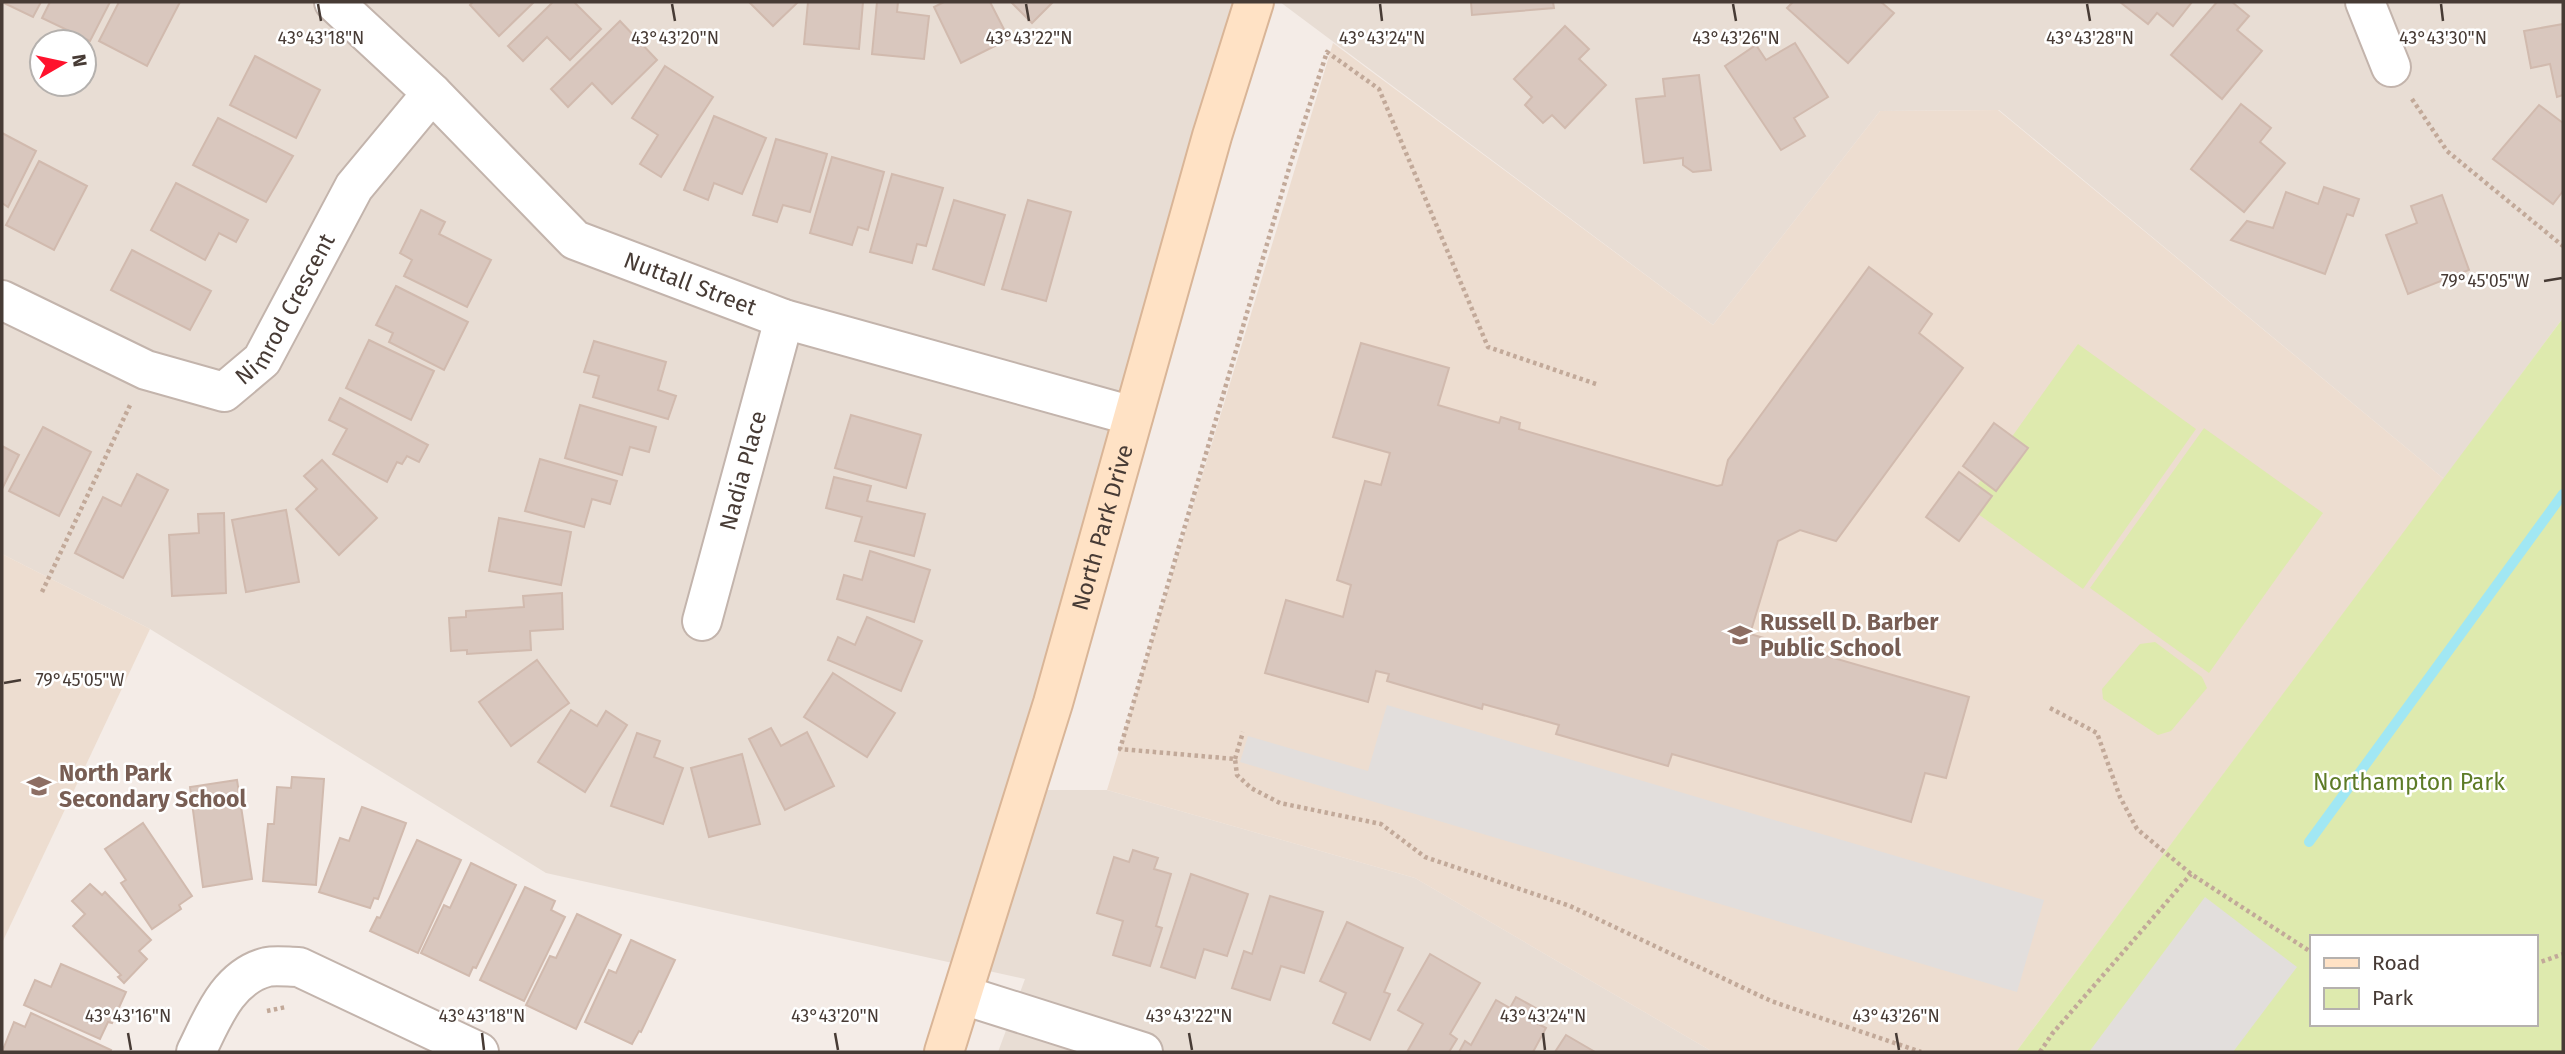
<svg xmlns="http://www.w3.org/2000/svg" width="2565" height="1054" font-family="'Fira Sans',sans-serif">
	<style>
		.residential { fill: #e8ddd4; fill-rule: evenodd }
		.education { fill: #edddd0 }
		.green { fill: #deeaae; fill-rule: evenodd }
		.parking { fill: #e2dedc }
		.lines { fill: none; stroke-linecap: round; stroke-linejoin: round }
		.stream { stroke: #a1e7f3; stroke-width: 10 }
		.building { fill: #d9c7be; stroke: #d1baae; stroke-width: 2 }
		.minor-casing { stroke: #c3b4ac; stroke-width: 42 }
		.secondary-casing { stroke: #d9b597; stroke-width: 42 }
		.path { stroke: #c2a999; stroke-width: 4.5; stroke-dasharray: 3.5 3.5; stroke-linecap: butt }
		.minor { stroke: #fff; stroke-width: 38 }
		.secondary { stroke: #ffe2c5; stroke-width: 38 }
		.ticks { fill: none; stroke: #473b35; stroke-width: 2.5 }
		.labels { text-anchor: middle; stroke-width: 5; stroke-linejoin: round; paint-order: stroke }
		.street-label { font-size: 23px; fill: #473b35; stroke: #fff }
		.education-label { font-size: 23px; font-weight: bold; fill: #785e54; stroke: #fff; text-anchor: start }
		.park-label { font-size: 23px; fill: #5d7b26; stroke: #fff }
		.ticks-label { font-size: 18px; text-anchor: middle; fill: #473b35; stroke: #fff; stroke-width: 5; stroke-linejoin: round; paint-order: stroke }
	</style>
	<rect width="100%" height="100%" fill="#f4ece7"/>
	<!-- residential -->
	<g class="residential">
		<path d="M2 2H1254L1026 790H1107L1415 878 1713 1052H998L1025 979 546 873 150 629 2 554ZM42 42H84V84H42Z"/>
		<path d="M1280 2H2563V318L2444 479 1999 110 1880 111 1713 325Z"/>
	</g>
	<!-- education -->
	<g class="education">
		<path d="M1333 43 1713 325 1880 111 1998 110 2444 479 2016 1052H1713L1415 878 1107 790Z"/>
		<path d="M2 554 150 629 2 943Z"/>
	</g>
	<!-- green -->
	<g class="green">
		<path d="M2563 318V1052H2016ZM2311 937H2535V1024H2311Z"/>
		<path d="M2078 344 2196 429 2083 589 1964 504Z"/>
		<path d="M2204 428 2323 513 2209 673 2090 588Z"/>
		<path d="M2155 642 2202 677 2207 688 2171 731 2158 735 2103 699 2102 689 2140 644Z"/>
	</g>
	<!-- parking -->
	<g class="parking">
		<path d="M1387 705 2044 900 2017 992 1240 762 1248 736 1368 771Z"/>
		<path d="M2205 897 2297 967 2233 1052H2089Z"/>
	</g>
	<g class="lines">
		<!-- stream -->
		<path class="stream" d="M2309 842 2563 494"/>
	</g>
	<!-- building -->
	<g class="building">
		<path d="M2 2H41L33 17Z"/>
		<path d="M50 2H110L90 41 42 18Z"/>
		<path d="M119 2H180L147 66 99 41Z"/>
		<path d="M473 2H534L499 36 470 5Z"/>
		<path d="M553 2H574L601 29 570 60 547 37 523 61 508 46Z"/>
		<path d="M749 2H798L773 26Z"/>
		<path d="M808 2H863L859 49 804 44Z"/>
		<path d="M877 2H898L897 12 929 16 924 59 872 54Z"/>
		<path d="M944 2H990L1009 39 961 63 934 7Z"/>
		<path d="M1011 2H1053L1032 23Z"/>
		<path d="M1471 2H1553L1554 8 1472 15Z"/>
		<path d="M1793 2H1881L1894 13 1848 63 1787 8Z"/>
		<path d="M2120 2H2192L2173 26 2157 13 2148 24Z"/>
		<path d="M2217 2H2232L2249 16 2237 30 2262 51 2222 99 2171 55Z"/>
		<path d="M620 21 657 60 612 104 592 83 568 107 551 89Z"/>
		<path d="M2563 24V95L2557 97 2550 64 2531 68 2524 31Z"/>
		<path d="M1565 26 1589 49 1579 59 1606 85 1565 128 1552 115 1543 123 1525 105 1532 97 1514 79Z"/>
		<path d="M1795 43 1828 97 1794 118 1805 136 1781 150 1725 66 1756 45 1766 60Z"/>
		<path d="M255 56 320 90 296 138 230 105Z"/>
		<path d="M665 66 713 97 661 177 640 164 658 135 632 118Z"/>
		<path d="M1699 75 1711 170 1693 172 1683 165V158L1644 163 1636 99 1665 96 1663 79Z"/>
		<path d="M2241 104 2271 128 2260 142 2285 163 2244 212 2191 169Z"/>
		<path d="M2539 105 2563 123V191L2553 204 2493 159Z"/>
		<path d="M714 116 766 138 742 194 714 183 708 200 684 190Z"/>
		<path d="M218 118 293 156 266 202 193 165Z"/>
		<path d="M2 133 36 151 8 207 2 203Z"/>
		<path d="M776 139 827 154 810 212 783 205 777 222 753 215Z"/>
		<path d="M832 157 884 172 868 230 858 227 852 245 810 233Z"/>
		<path d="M39 161 87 186 54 250 6 225Z"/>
		<path d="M892 174 943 188 926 246 917 244 912 263 870 252Z"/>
		<path d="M176 183 248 220 236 242 219 233 205 260 151 230Z"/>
		<path d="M2324 187 2359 199 2353 216 2347 214 2325 274 2231 240 2247 221 2273 228 2286 192 2318 204Z"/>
		<path d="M2442 195 2469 270 2408 294 2386 235 2417 223 2411 206Z"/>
		<path d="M954 200 1005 215 984 285 933 269Z"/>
		<path d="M1028 200 1071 212 1046 301 1002 289Z"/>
		<path d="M421 210 445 222 439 234 491 260 467 307 404 276 412 260 400 253Z"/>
		<path d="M132 250 211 291 190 330 111 290Z"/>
		<path d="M1869 267 1932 314 1919 333 1963 368 1836 541 1800 530 1778 541 1750 634 1969 697 1946 778 1925 773 1911 822 1672 754 1668 766 1556 734 1559 725 1483 704 1482 709 1387 681 1389 674 1376 671 1368 702 1265 673 1286 600 1343 617 1351 585 1337 580 1365 481 1381 485 1390 453 1333 437 1361 343 1449 368 1438 405 1499 423 1501 417 1520 423 1519 429 1717 486 1722 485 1728 460Z"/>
		<path d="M396 286 468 322 444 370 389 342 393 333 376 325Z"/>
		<path d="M369 340 434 371 411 420 346 388Z"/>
		<path d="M594 341 666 362 658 390 676 396 668 419 593 397 599 376 584 372Z"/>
		<path d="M340 398 428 445 419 462 407 456 402 464 397 462 387 482 333 454 347 429 329 420Z"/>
		<path d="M580 405 656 427 649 452 630 447 622 475 565 458Z"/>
		<path d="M851 415 921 435 906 488 835 468Z"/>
		<path d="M1994 423 2028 448 1996 491 1963 466Z"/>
		<path d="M43 427 91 452 59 516 9 491Z"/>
		<path d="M2 446 19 455 2 489Z"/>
		<path d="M540 459 617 481 610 504 592 499 584 527 525 511Z"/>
		<path d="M322 460 377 518 339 555 296 509 317 489 304 476Z"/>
		<path d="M1959 472 1992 496 1959 541 1926 517Z"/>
		<path d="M137 474 168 490 123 578 75 553 103 497 121 506Z"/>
		<path d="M834 477 871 486 867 501 925 514 914 556 855 541 862 517 826 508Z"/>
		<path d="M286 510 299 582 246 592 232 520Z"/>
		<path d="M224 513 226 593 172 596 169 535 199 533 198 514Z"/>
		<path d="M499 518 571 532 561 585 489 571Z"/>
		<path d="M870 551 930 570 914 622 837 599 844 575 862 580Z"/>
		<path d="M562 593 563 629 530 631 531 650 467 654V650L451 651 449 618 466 617V611L524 607 523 596Z"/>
		<path d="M867 617 922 641 901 691 828 660 838 637 855 645Z"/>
		<path d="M537 660 569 703 511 746 479 702Z"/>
		<path d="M833 673 895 713 867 757 804 717Z"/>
		<path d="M571 710 597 726 606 711 627 725 585 792 538 762Z"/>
		<path d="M771 728 781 746 807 732 834 786 785 810 749 739Z"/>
		<path d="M637 733 660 741 654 757 683 768 663 824 611 806Z"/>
		<path d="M742 754 760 824 709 837 691 768Z"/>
		<path d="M292 777 324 779 316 885 263 881 268 824H274L277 787 291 788Z"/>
		<path d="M237 780 252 879 203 887 190 787Z"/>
		<path d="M362 807 406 823 378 899 374 898 370 908 319 892 340 838 349 841Z"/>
		<path d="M143 823 192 896 179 905 181 909 152 929 121 883 126 880 105 849Z"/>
		<path d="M417 840 461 860 418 953 370 931 377 917 380 918Z"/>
		<path d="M1133 850 1158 858 1154 869 1171 874 1156 926 1162 928 1150 966 1113 955 1123 921 1097 913 1114 857 1129 862Z"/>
		<path d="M471 863 516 885 476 968 473 967 469 976 421 953 444 905 450 908Z"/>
		<path d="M1191 874 1248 894 1227 956 1204 949 1195 978 1161 967Z"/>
		<path d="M90 884 102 895 105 892 151 940 139 951 147 959 124 983 118 977 121 975 73 926 85 914 72 901Z"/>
		<path d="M525 887 555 901 551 910 565 917 524 1001 480 980Z"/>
		<path d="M1270 896 1323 912 1304 973 1281 966 1270 1000 1232 988 1244 951 1252 954Z"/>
		<path d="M577 914 621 935 576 1029 526 1005 550 956 556 958Z"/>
		<path d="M1347 922 1403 948 1384 992 1390 994 1370 1040 1333 1023 1346 993 1320 981Z"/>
		<path d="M631 940 675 960 641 1032 639 1031 632 1044 585 1022 609 970 616 973Z"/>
		<path d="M1430 954 1480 983 1450 1034 1457 1039 1449 1052H1407L1423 1024 1398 1010Z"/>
		<path d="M61 964 126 992 112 1023 108 1022 100 1039 24 1005 35 980 51 987Z"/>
		<path d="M1516 997 1539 1010 1533 1021 1546 1028 1533 1052H1459L1465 1041 1471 1045 1496 1000 1510 1008Z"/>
		<path d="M31 1013 111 1050 110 1052H2L14 1022 25 1027Z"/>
		<path d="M1566 1035 1595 1052H1555Z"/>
	</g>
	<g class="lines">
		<!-- minor casing -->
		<g class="minor-casing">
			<g id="minor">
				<path id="s1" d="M334 2 432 93 575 240 784 319 1133 416"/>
				<path d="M2365 2 2391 67"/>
				<path id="s2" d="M2 300 146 370 224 392 262 360 354 187 432 93"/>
				<path id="s3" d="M702 621 784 319"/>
				<path d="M963 995 1143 1052"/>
				<path d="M196 1052C212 1020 227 977 267 967 276 965 289 967 299 967L479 1052"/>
			</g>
		</g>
		<!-- secondary casing -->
		<g class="secondary-casing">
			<g id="secondary">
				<path id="s4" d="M944 1052 1053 703 1212 136 1254 2"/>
			</g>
		</g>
		<!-- path -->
		<g class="path">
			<path d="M2412 99 2447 151 2563 246"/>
			<path d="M1596 384 1488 347 1379 89 1327 52 1290 165 1120 749 1235 759 1237 775 1251 788 1280 803 1381 824 1425 857 1570 906 1771 1001 1921 1052"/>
			<path d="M42 592 131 403"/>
			<path d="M2050 708 2097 733 2120 797 2137 829 2191 874 2311 952"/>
			<path d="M1235 759 1243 732"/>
			<path d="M2535 964 2563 954"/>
			<path d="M267 1011 286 1007"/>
			<path d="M2040 1052 2052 1034 2191 874"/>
		</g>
		<!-- minor -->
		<use href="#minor" class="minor"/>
		<!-- secondary -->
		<use href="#secondary" class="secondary"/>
	</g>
	<!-- ticks -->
	<path class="ticks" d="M318 4 321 21M672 4 675 21M1026 4 1029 21M1380 4 1382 21M1733 4 1736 21M2087 4 2090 21M2441 4 2443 21M2544 281 2562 278M4 683 21 680M128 1033 131 1050M482 1033 484 1050M835 1033 838 1050M1189 1033 1192 1050M1543 1033 1545 1050M1896 1033 1899 1050"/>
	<!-- icons -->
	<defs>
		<g id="school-bare" transform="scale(1.89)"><path d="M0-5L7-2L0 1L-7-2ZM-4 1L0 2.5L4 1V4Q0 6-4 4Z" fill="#8d6e63" stroke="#fff" stroke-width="2.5" paint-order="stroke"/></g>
	</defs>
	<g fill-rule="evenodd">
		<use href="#school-bare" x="1740" y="635"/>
		<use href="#school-bare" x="39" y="786"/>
	</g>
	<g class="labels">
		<!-- street labels -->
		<g class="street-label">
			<text dy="8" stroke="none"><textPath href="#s1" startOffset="462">Nuttall Street</textPath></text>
			<text dy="8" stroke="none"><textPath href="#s2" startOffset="346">Nimrod Crescent</textPath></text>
			<text dy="8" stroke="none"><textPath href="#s3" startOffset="156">Nadia Place</textPath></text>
			<text dy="8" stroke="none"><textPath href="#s4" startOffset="548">North Park Drive</textPath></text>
		</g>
		<!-- education labels -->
		<g class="education-label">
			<text x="1760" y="630">Russell D. Barber<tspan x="1760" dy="26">Public School</tspan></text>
			<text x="59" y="781">North Park<tspan x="59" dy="26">Secondary School</tspan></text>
		</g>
		<!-- park labels -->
		<g class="park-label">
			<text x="2409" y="790">Northampton Park</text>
		</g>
	</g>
	<g class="ticks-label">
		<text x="321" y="44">43°43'18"N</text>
		<text x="675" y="44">43°43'20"N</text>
		<text x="1029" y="44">43°43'22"N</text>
		<text x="1382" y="44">43°43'24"N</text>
		<text x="1736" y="44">43°43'26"N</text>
		<text x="2090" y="44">43°43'28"N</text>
		<text x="2443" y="44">43°43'30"N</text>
		<text x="2485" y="287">79°45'05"W</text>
		<text x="80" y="686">79°45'05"W</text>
		<text x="128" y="1022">43°43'16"N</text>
		<text x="482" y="1022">43°43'18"N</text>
		<text x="835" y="1022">43°43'20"N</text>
		<text x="1189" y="1022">43°43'22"N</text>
		<text x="1543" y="1022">43°43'24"N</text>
		<text x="1896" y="1022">43°43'26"N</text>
	</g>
	<!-- border -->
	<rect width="2565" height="1054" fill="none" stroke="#473b35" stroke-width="7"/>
	<!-- legend -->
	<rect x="2310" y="935" width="228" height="91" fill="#ffffff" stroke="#b5b1ae" stroke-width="2"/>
	<rect x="2324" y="958" width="35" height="10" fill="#ffe2c5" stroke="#b5b1ae" stroke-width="2"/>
	<text x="2372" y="970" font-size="21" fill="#473b35">Road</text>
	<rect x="2324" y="988" width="35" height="21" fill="#deeaae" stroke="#b5b1ae" stroke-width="2"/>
	<text x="2372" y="1005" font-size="21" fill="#473b35">Park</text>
	<!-- north arrow -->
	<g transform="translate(63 63) rotate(81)"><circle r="33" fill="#ffffff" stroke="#b5b1ae" stroke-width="2"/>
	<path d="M0-5L12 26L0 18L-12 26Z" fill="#ff122d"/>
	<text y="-10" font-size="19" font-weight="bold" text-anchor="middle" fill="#473b35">N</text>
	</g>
</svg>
